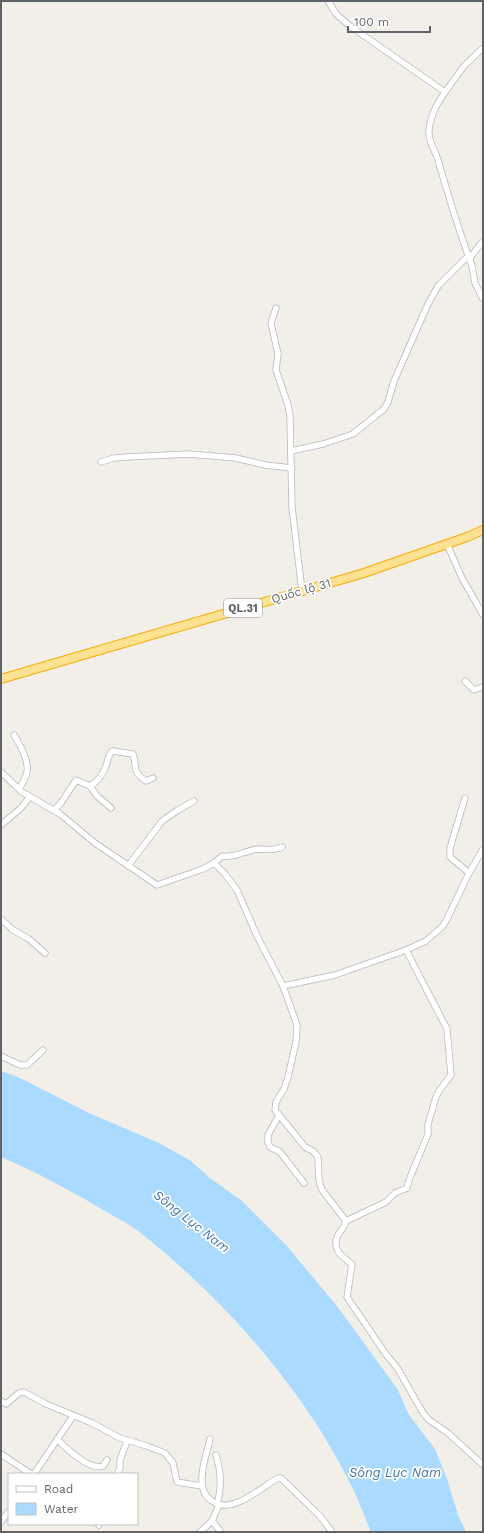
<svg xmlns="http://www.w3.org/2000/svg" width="484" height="1533" font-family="'Work Sans',sans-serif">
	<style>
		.water { fill: #aadaff }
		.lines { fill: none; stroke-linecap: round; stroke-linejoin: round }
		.minor-casing { stroke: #b5b8bc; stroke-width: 7 }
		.highway-casing { stroke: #f9ab00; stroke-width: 10 }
		.minor { stroke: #fff; stroke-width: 5.5 }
		.highway { stroke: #fde293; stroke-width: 8 }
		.labels { text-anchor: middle; stroke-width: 3.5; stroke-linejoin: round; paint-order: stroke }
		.shield { fill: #fff; stroke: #8f9295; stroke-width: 1 }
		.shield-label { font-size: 11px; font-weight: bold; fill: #5f6368 }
		.street-label { font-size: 12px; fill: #5f6368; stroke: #fff }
		.water-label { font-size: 13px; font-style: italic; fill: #4174aa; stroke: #fff }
	</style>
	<rect width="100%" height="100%" fill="#f1efe8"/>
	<!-- water -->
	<path class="water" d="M1 1071 18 1077 89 1113 159 1143 191 1161 211 1179 241 1200 286 1245 337 1306 398 1390 409 1415 435 1449 447 1479 458 1515 466 1532H371C364 1515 357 1496 348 1479 311 1406 258 1340 198 1283 178 1264 157 1245 134 1228 124 1221 113 1216 103 1210 70 1190 36 1172 1 1157Z"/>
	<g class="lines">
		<!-- minor casing -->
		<g class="minor-casing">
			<g id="minor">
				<path d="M328 1 337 15 350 26 445 92C437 104 430 116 429 131 428 141 435 150 438 160 448 195 459 231 472 266L475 283 483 299"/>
				<path d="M445 92 464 66 483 48"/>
				<path d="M469 259 483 241"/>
				<path d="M276 308 271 323 278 354 276 370 288 405 290 417 292 507 302 591"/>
				<path d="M291 451 323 444 353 434 384 409 388 402 394 381 428 304 438 286 468 256"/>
				<path d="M101 462 114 458 127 457 189 454 236 458 265 465 292 468"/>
				<path d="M447 544 462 578 483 615"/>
				<path d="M465 681 474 690 483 687"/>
				<path d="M14 735C20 745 29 760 27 772 26 778 22 784 19 789"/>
				<path d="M1 772 22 792 60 814 95 843 157 885 203 869 214 863 225 874 237 890 257 936 283 986 297 1025 296 1042 288 1077 284 1089 276 1102 275 1110 305 1147 313 1151 318 1157 319 1181 322 1190 346 1221C345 1227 341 1230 338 1235 331 1249 342 1257 352 1264L347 1297 385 1353 398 1369 423 1413 429 1420 448 1433 483 1465"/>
				<path d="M90 786C97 782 103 774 106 766 108 761 108 755 112 751L133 754C138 767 130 770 146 781L153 778"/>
				<path d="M465 798 450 848V857L469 873"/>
				<path d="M54 810 61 803 76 780 90 786 97 796 111 808"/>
				<path d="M1 825 20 809 29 798"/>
				<path d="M214 863 222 856C236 858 244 851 257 849 265 849 275 851 282 847"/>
				<path d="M128 866 162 821 178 810 194 801"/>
				<path d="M1 919 13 930 29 939 45 953"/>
				<path d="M283 986 335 975 406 950 426 941 443 926 447 919 469 873 483 849"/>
				<path d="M1 1056 20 1065H27L43 1050"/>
				<path d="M279 1115 268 1135V1142L270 1147 280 1152 304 1183"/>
				<path d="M346 1221 386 1202 395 1193 407 1188 409 1180 428 1134V1124L436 1097 439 1091 451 1075 447 1029 406 950"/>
				<path d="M1 1401 6 1404 19 1393 24 1392 46 1404 92 1423 120 1438 147 1446 165 1453 173 1463 177 1482 202 1486"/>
				<path d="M57 1439C66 1448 89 1471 103 1466L107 1460"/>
				<path d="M210 1439C206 1456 193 1490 212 1501 223 1508 231 1505 241 1501 254 1495 266 1485 278 1478H281L320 1516 332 1532"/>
				<path d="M1 1454 31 1474"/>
				<path d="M216 1455C221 1471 222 1488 217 1504"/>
				<path d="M34 1474 73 1416"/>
				<path d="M117 1474 120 1468V1460L127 1441"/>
				<path d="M212 1521 221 1532"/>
				<path d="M1 1522 9 1511"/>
				<path d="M98 1524 99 1525"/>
				<path d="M200 1532 212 1521 219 1505"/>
			</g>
		</g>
		<!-- highway casing -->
		<g class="highway-casing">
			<path id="highway" d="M1 679 364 573 467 537 483 530"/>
		</g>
		<!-- minor -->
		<use href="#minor" class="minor"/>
		<!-- highway -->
		<use href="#highway" class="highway"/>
	</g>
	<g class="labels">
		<!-- shield labels -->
		<rect class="shield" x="224" y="599" width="38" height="18" rx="3"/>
		<g class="shield-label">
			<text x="243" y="612">QL.31</text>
		</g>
		<!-- street labels -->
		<g class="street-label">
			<text transform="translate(301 591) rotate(-16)" y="4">Quốc lộ 31</text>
		</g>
		<!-- water labels -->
		<g class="water-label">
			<text transform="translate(192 1221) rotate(38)" y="5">Sông Lục Nam</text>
			<text x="395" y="1477">Sông Lục Nam</text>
		</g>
	</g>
	<!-- border -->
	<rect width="484" height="1533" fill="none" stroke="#5f6368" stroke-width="4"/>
	<!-- legend -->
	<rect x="8" y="1473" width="130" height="52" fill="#ffffff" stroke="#bfc1c3"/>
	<rect x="16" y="1486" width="20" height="6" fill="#ffffff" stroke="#bfc1c3"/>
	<text x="44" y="1493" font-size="12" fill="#5f6368">Road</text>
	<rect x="16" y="1503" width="20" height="12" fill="#aadaff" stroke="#bfc1c3"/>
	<text x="44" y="1513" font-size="12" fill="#5f6368">Water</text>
	<!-- scale -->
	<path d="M348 26v6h82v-6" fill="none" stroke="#5f6368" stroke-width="2"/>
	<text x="354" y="26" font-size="12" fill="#5f6368" stroke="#ffffff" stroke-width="3" paint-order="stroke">100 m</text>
</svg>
